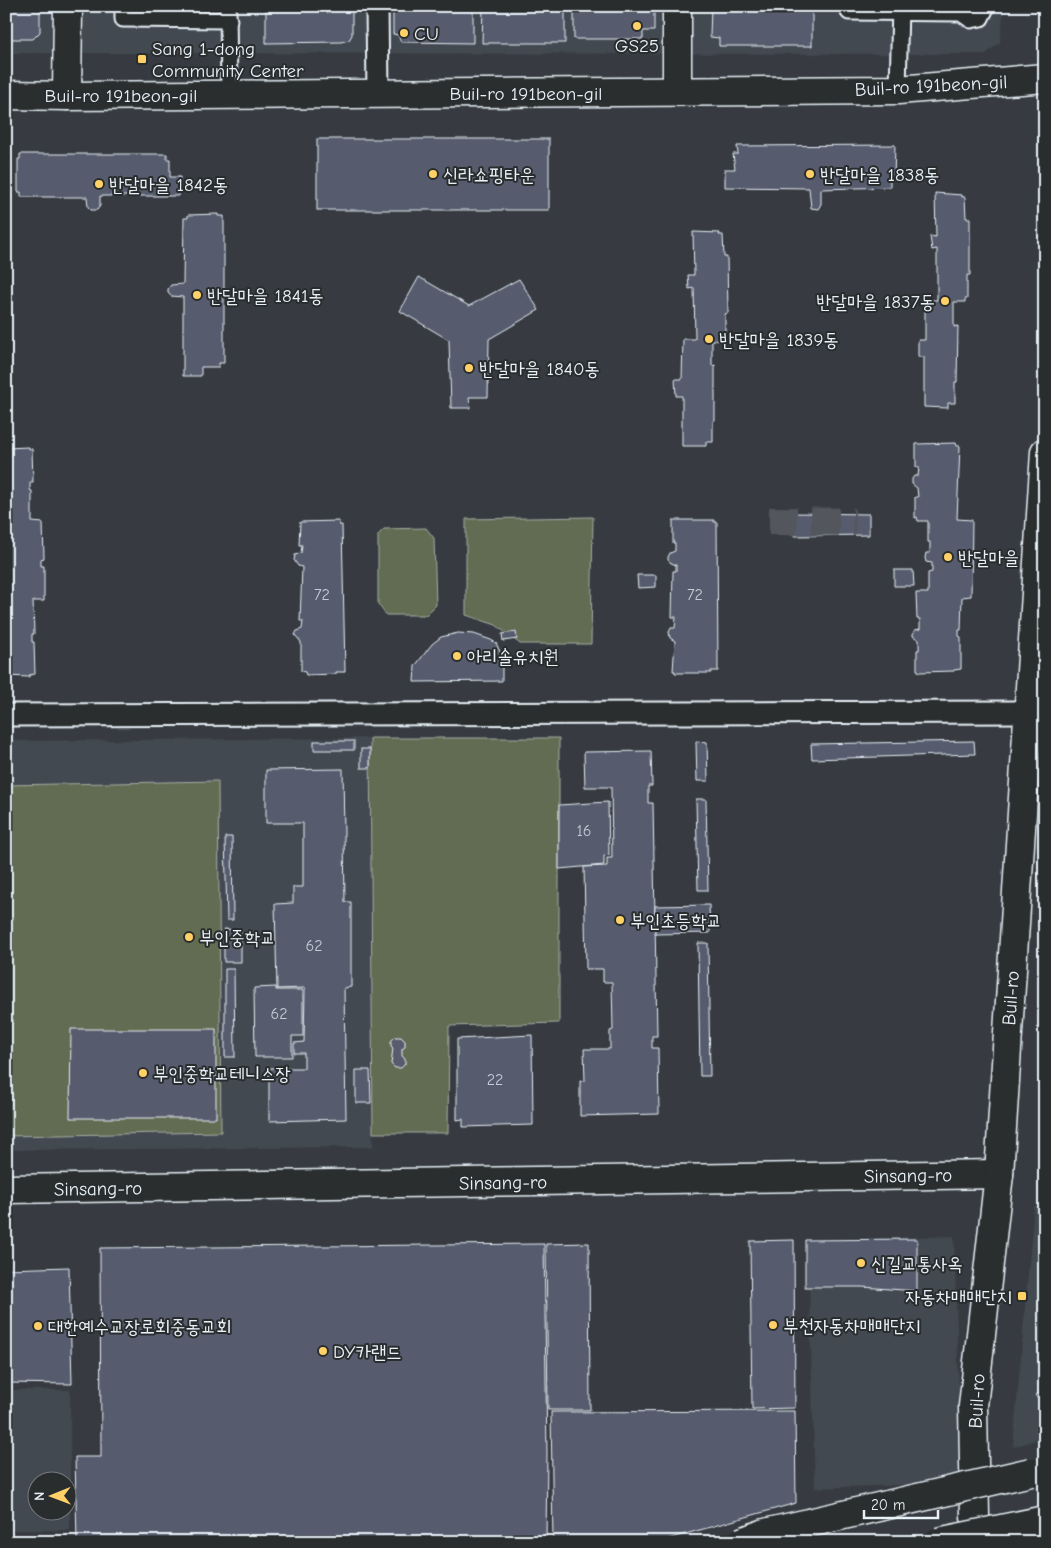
<svg xmlns="http://www.w3.org/2000/svg" width="1051" height="1548" font-family="'Comic Neue','Poor Story',sans-serif">
	<style>
		.built { fill: #434851; fill-rule: evenodd }
		.green { fill: #626c53; stroke: #a5aea6 }
		.building { fill: #565c6d; stroke: #e8f1f8 }
		.lines { fill: none; stroke-linecap: round; stroke-linejoin: round }
		.minor-tunnel { stroke: #52565c; stroke-width: 28; stroke-dasharray: 28 14; stroke-linecap: butt }
		.service-casing { stroke: #e8f1f8; stroke-width: 19 }
		.pedestrian-casing { stroke: #e8f1f8; stroke-width: 25 }
		.minor-casing { stroke: #e8f1f8; stroke-width: 31 }
		.tertiary-casing { stroke: #e8f1f8; stroke-width: 31 }
		.service { stroke: #2a2d2e; stroke-width: 15 }
		.pedestrian { stroke: #2a2d2e; stroke-width: 21 }
		.minor { stroke: #2a2d2e; stroke-width: 28 }
		.tertiary { stroke: #2a2d2e; stroke-width: 28 }
		.motorway-bridge-casing { stroke: #e8f1f8; stroke-width: 31; stroke-linecap: butt }
		.motorway-bridge { stroke: #2a2d2e; stroke-width: 28 }
		.poi-dot { fill: #ffd166; stroke: #2a2d2e; stroke-width: 2 }
		.labels { text-anchor: middle; stroke-width: 4; stroke-linejoin: round; paint-order: stroke }
		.number-label { font-size: 16px; fill: #c4ccd5 }
		.poi-label { font-size: 19px; fill: #e8f1f8; stroke: #2a2d2e; text-anchor: start }
		.street-label { font-size: 19px; fill: #e8f1f8; stroke: #2a2d2e }
	</style>
	<rect width="100%" height="100%" fill="#373b41"/>
	<filter id="ink" filterUnits="userSpaceOnUse"><feTurbulence type="fractalNoise" baseFrequency=".02" numOctaves="2"/><feDisplacementMap in="SourceGraphic" scale="10" xChannelSelector="R" yChannelSelector="G"/><feConvolveMatrix kernelMatrix="1 2 1 2 8 2 1 2 1" color-interpolation-filters="sRGB"/></filter>
	<g filter="url(#ink)">
		<!-- built -->
		<g class="built">
			<path d="M6 6H1004L1000 42 986 54 6 53Z"/>
			<path d="M370 738 373 1147 6 1150V741Z"/>
			<path d="M1034 1206H1045V1437L1013 1447Z"/>
			<path d="M954 1236 962 1483 815 1488 808 1241Z"/>
			<path d="M6 1390H70V1530H6ZM68 1480V1510H38V1480Z"/>
		</g>
		<!-- green -->
		<g class="green">
			<path d="M593 517 591 644H520L496 625 466 615V519Z"/>
			<path d="M426 528 434 538 436 605 426 615H386L378 604V535L384 529Z"/>
			<path d="M370 738H559V1023L449 1026 448 1133H373Z"/>
			<path d="M218 781 221 1132 6 1136V785Z"/>
		</g>
		<!-- building -->
		<g class="building">
			<path d="M6 6H40V32L33 39H6Z"/>
			<path d="M266 6H352V35L349 40 341 42 266 43Z"/>
			<path d="M393 6H473V43L401 42 398 35 393 34Z"/>
			<path d="M483 6H565V43H482Z"/>
			<path d="M574 6H654V31H643V39H574Z"/>
			<path d="M711 6H812V46H719V38L710 37Z"/>
			<rect x="317" y="139" width="232" height="71"/>
			<path d="M895 145 894 179 890 180V187L821 189V204L818 209 811 208 809 188 725 187V169H735L733 154H738L737 146Z"/>
			<path d="M20 154H167V159H170V177H180L179 196H100V206L97 210H91L88 207 87 197H21V192H18V159H20Z"/>
			<path d="M935 193 962 195V197H965L966 218H970V275H967V299H965V302H954V327L958 326 957 382H955V403H948V408L924 407V357H918V340H925V300H937V249L932 250 930 236 936 237Z"/>
			<path d="M218 214V216H224V363H219V367H201V376H183V297L171 296 168 293V289L171 285 183 284 184 218H188V215Z"/>
			<path d="M693 232 720 233 719 235H723L724 257H727L728 313 725 314V337H722L723 341 712 340V366L715 365V420L713 421V442H706V446H682V396H676L675 379H682L683 339H695L694 288 689 289 688 275H694Z"/>
			<path d="M419 277 469 306 519 279 539 310 489 339 488 397H469L470 408H451L449 340 400 311Z"/>
			<path d="M956 443 957 446H960L957 519 972 520 971 596 962 597 961 630H959V636L961 637V669L954 670V671L919 672 918 670H917V650H919V640L913 636V634L915 630 920 629V619H917L916 593H928V573L932 572V563L926 562 925 558 926 553H930V542H928V521H918L917 517 915 518V497H918L917 488 912 484V479L914 476H918L919 467H916V444Z"/>
			<path d="M29 447V449H32L33 482H30V490L32 491V522L43 523 44 558 41 559V566H44V601H33L34 634H32V642H34L35 674 29 675V677L6 676V448Z"/>
			<path d="M794 513 869 514V535L794 536Z"/>
			<path d="M673 520H714V522H717L718 671H711V673H675V671H673L675 641 670 638 669 632 671 628H675L676 617H672L673 571H676V565L671 563 668 560V557L670 553 675 551V543H673Z"/>
			<path d="M339 521V525H342L345 672H336V674L306 675 305 672 301 671V642L295 635 297 631 302 629 303 621H300L302 567 298 566 294 560 295 555 301 553 302 545H299L300 522Z"/>
			<path d="M894 570H913L914 586H894Z"/>
			<path d="M637 575H656V587L638 588Z"/>
			<path d="M516 632 517 639 503 641 502 634Z"/>
			<path d="M458 633 474 634 491 640 496 643 502 656V681L414 682 415 666 432 644 441 637Z"/>
			<rect x="314" y="741" width="40" height="9"/>
			<path d="M696 741 707 742 708 781H697Z"/>
			<path d="M974 741 975 754 812 759 811 744Z"/>
			<rect x="361" y="749" width="9" height="19"/>
			<path d="M651 751 652 786H648V803H653L657 1036H652V1048H658L659 1114 580 1116V1081H585L584 1049H610V1031L613 1030 612 982H603V969H586L584 867 607 866V858H612L611 787H585L584 752Z"/>
			<path d="M343 769 345 902H351V987L344 988 346 1119 269 1121V1068H304V1053H294V1043L304 1042 305 988 277 989 275 904 293 903V887H303V823H266V770Z"/>
			<path d="M696 799H706L708 890H698Z"/>
			<path d="M608 802 609 855 604 856V865L559 869V805Z"/>
			<path d="M225 837H232L233 920H227Z"/>
			<path d="M709 905 710 933 655 934V906Z"/>
			<path d="M224 929 241 930V962H224Z"/>
			<path d="M698 943H708L710 1076H700Z"/>
			<path d="M225 969H234L235 1057H225Z"/>
			<path d="M276 987V990H303V1036H292V1057H255L254 988Z"/>
			<path d="M71 1029H216V1118H70Z"/>
			<path d="M532 1035 533 1125 463 1127V1119L457 1120V1039Z"/>
			<path d="M395 1037H401L405 1041V1047L402 1049V1056L405 1059V1064L401 1068H395L391 1064 393 1048 391 1046V1041Z"/>
			<path d="M356 1070H370L371 1103H356Z"/>
			<path d="M917 1239V1291L862 1287H805V1240Z"/>
			<path d="M794 1240 795 1408 752 1409 750 1241Z"/>
			<path d="M589 1243 590 1410H548L546 1244Z"/>
			<path d="M544 1244 547 1453 546 1542H77L75 1457H101L100 1248Z"/>
			<path d="M69 1267 72 1384 6 1383V1269Z"/>
			<path d="M1045 1389V1408L1035 1395Z"/>
			<path d="M795 1411 796 1503 657 1542H553L551 1412Z"/>
		</g>
		<g class="lines">
			<!-- minor-tunnel -->
			<path class="minor-tunnel" d="M769 521 855 522"/>
			<!-- service casing -->
			<g class="service-casing">
				<g id="service">
					<path d="M123 6V19L229 20"/>
					<path d="M228 6 229 95"/>
					<path d="M849 6V12L961 13 971 20 981 18 987 6"/>
					<path d="M898 90 900 6"/>
				</g>
			</g>
			<!-- pedestrian casing -->
			<g class="pedestrian-casing">
				<g id="pedestrian">
					<path d="M377 6 378 94"/>
					<path d="M6 715 1028 712"/>
				</g>
			</g>
			<!-- minor casing -->
			<g class="minor-casing">
				<g id="minor">
					<path d="M677 91V6"/>
					<path d="M6 95 67 96 898 90 1045 78"/>
					<path d="M67 96 68 6"/>
				</g>
			</g>
			<!-- tertiary casing -->
			<g class="tertiary-casing">
				<g id="tertiary">
					<path d="M6 1189 999 1174"/>
					<path d="M983 1542 975 1517 973 1406 999 1174 1045 452"/>
				</g>
			</g>
			<!-- service -->
			<use href="#service" class="service"/>
			<!-- pedestrian -->
			<use href="#pedestrian" class="pedestrian"/>
			<!-- minor -->
			<use href="#minor" class="minor"/>
			<!-- tertiary -->
			<use href="#tertiary" class="tertiary"/>
			<!-- motorway-bridge casing -->
			<g class="motorway-bridge-casing">
				<g id="motorway-bridge">
					<path d="M741 1542 765 1533 1031 1472"/>
					<path d="M938 1542 1045 1520"/>
				</g>
			</g>
			<!-- motorway-bridge -->
			<use href="#motorway-bridge" class="motorway-bridge"/>
		</g>
	</g>
	<!-- markers -->
	<g class="poi-dot">
		<circle cx="637" cy="26" r="5"/>
		<circle cx="404" cy="33" r="5"/>
		<rect x="137" y="54" width="10" height="10" rx="2.5"/>
		<circle cx="433" cy="174" r="5"/>
		<circle cx="810" cy="174" r="5"/>
		<circle cx="99" cy="184" r="5"/>
		<circle cx="197" cy="295" r="5"/>
		<circle cx="945" cy="301" r="5"/>
		<circle cx="709" cy="339" r="5"/>
		<circle cx="469" cy="368" r="5"/>
		<circle cx="948" cy="557" r="5"/>
		<circle cx="457" cy="656" r="5"/>
		<circle cx="620" cy="920" r="5"/>
		<circle cx="189" cy="937" r="5"/>
		<circle cx="143" cy="1073" r="5"/>
		<circle cx="861" cy="1263" r="5"/>
		<rect x="1017" y="1291" width="10" height="10" rx="2.5"/>
		<circle cx="773" cy="1325" r="5"/>
		<circle cx="38" cy="1326" r="5"/>
		<circle cx="323" cy="1351" r="5"/>
	</g>
	<g class="labels">
		<!-- number labels -->
		<g class="number-label">
			<text x="322" y="600">72</text>
			<text x="695" y="600">72</text>
			<text x="584" y="836">16</text>
			<text x="314" y="951">62</text>
			<text x="279" y="1019">62</text>
			<text x="495" y="1085">22</text>
		</g>
		<!-- poi labels -->
		<g class="poi-label">
			<text x="414" y="40">CU</text>
			<text x="637" y="52" text-anchor="middle">GS25</text>
			<text x="152" y="55">Sang 1-dong<tspan x="152" dy="22">Community Center</tspan></text>
			<text x="443" y="181">신라쇼핑타운</text>
			<text x="820" y="181">반달마을 1838동</text>
			<text x="109" y="191">반달마을 1842동</text>
			<text x="207" y="302">반달마을 1841동</text>
			<text x="935" y="308" text-anchor="end">반달마을 1837동</text>
			<text x="719" y="346">반달마을 1839동</text>
			<text x="479" y="375">반달마을 1840동</text>
			<text x="958" y="564">반달마을</text>
			<text x="467" y="663">아리솔유치원</text>
			<text x="630" y="927">부인초등학교</text>
			<text x="199" y="944">부인중학교</text>
			<text x="153" y="1080">부인중학교테니스장</text>
			<text x="871" y="1270">신길교통사옥</text>
			<text x="1012" y="1303" text-anchor="end">자동차매매단지</text>
			<text x="783" y="1332">부천자동차매매단지</text>
			<text x="48" y="1333">대한예수교장로회중동교회</text>
			<text x="333" y="1358">DY카랜드</text>
		</g>
		<!-- street labels -->
		<g class="street-label">
			<text transform="translate(931 85) rotate(-3)" y="7">Buil-ro 191beon-gil</text>
			<text x="526" y="100">Buil-ro 191beon-gil</text>
			<text x="121" y="102">Buil-ro 191beon-gil</text>
			<text transform="translate(1010 998) rotate(-86)" y="7">Buil-ro</text>
			<text transform="translate(908 1175) rotate(-1)" y="7">Sinsang-ro</text>
			<text transform="translate(503 1182) rotate(-1)" y="7">Sinsang-ro</text>
			<text transform="translate(98 1188) rotate(-1)" y="7">Sinsang-ro</text>
			<text transform="translate(976 1401) rotate(-87)" y="7">Buil-ro</text>
		</g>
	</g>
	<!-- margin -->
	<rect width="1051" height="1548" fill="none" stroke="#2a2d2e" stroke-width="25"/>
	<rect x="12" y="12" width="1026" height="1523" fill="none" stroke="#e8f1f8" stroke-width="2" filter="url(#ink)"/>
	<!-- north arrow -->
	<g transform="translate(52 1496) rotate(269)"><circle r="24" fill="#2a2d2e" stroke="#767b7f"/>
	<path d="M0-4L9 19L0 12L-9 19Z" fill="#ffd166"/>
	<text y="-8" font-size="14" font-weight="bold" text-anchor="middle" fill="#e8f1f8">N</text>
	</g>
	<!-- scale -->
	<path d="M864 1510v8h74v-8" fill="none" stroke="#e8f1f8" stroke-width="2.5"/>
	<text x="871" y="1510" font-size="15" fill="#e8f1f8" stroke="#2a2d2e" stroke-width="4" paint-order="stroke">20 m</text>
</svg>
